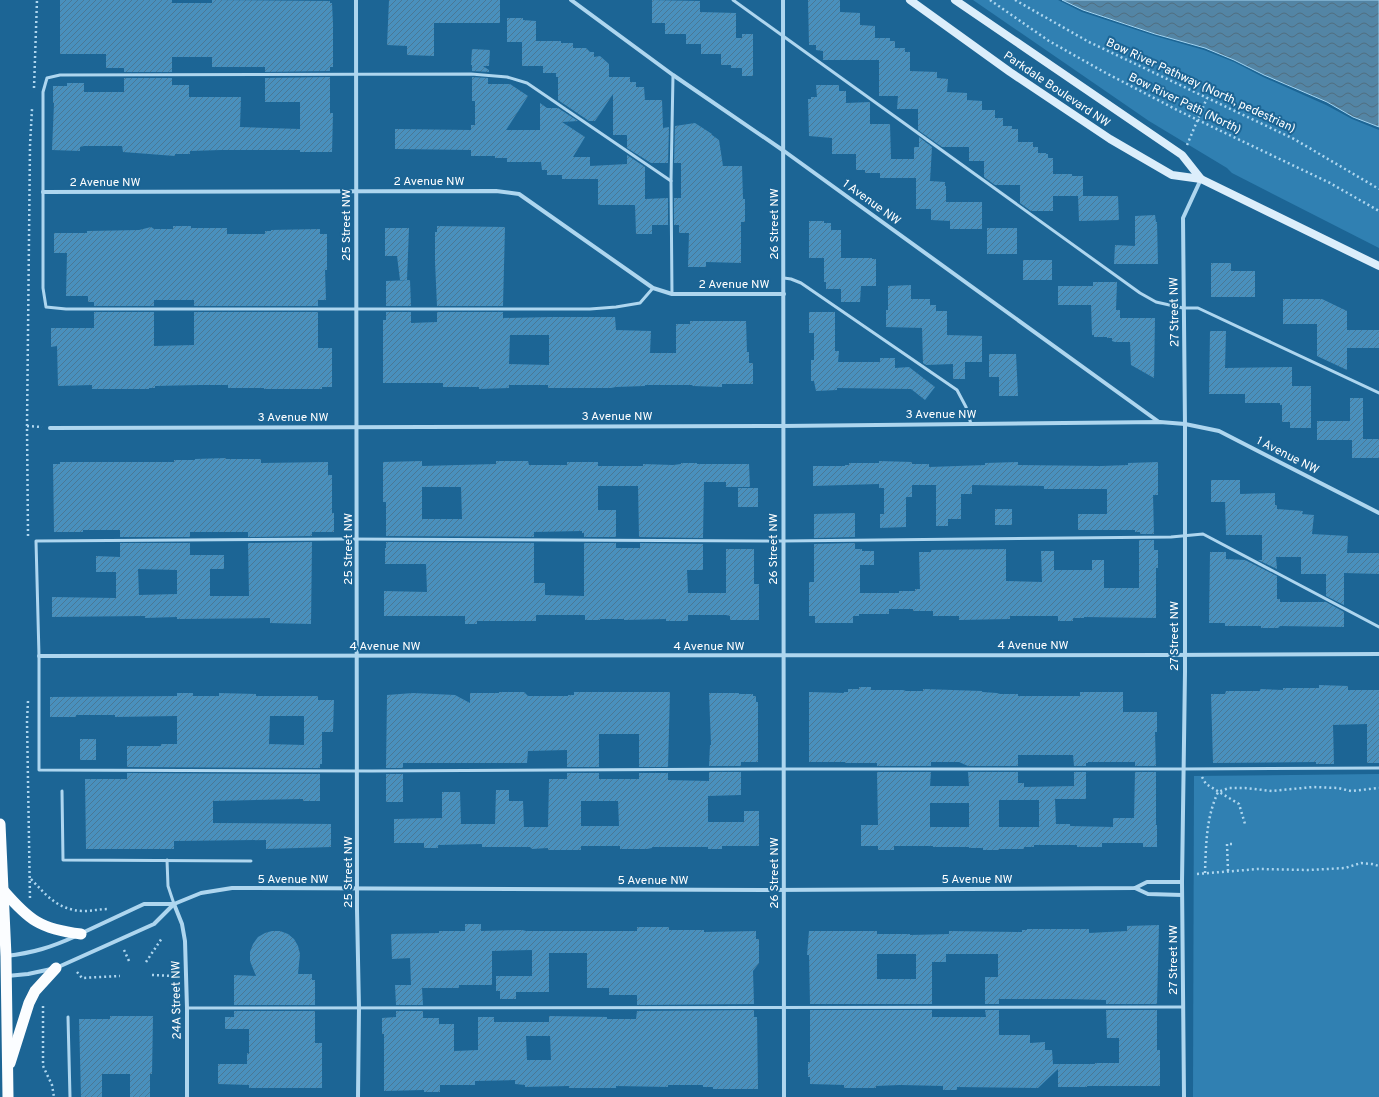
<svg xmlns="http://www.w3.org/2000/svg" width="1379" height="1097" font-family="Overpass,sans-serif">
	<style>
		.park { fill: #3080b2 }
		.water { fill: url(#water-waves); stroke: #a2d4f1 }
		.building { fill: url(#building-hatch); fill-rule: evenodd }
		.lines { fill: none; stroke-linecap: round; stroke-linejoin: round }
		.path { stroke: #aed6ef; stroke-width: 2.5; stroke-dasharray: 2 3; stroke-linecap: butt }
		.service { stroke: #aed6ef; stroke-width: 3 }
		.minor { stroke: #aed6ef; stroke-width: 4 }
		.secondary { stroke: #dceefb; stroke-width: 8 }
		.trunk { stroke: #fbfdff; stroke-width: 11 }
		.labels { text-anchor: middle; stroke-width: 4; stroke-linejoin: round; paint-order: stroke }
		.street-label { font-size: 12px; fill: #fff; stroke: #1c6595 }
	</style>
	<defs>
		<pattern id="water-waves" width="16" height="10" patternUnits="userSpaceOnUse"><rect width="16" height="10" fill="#5385a5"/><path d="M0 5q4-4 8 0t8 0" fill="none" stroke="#506e81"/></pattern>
		<pattern id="building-hatch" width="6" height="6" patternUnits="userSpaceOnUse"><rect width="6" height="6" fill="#4990bd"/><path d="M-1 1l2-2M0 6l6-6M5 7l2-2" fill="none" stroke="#4a7895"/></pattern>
	</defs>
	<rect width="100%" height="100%" fill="#1c6595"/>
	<!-- park -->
	<g class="park">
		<path d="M973 0H1058L1082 12 1155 36 1204 50 1234 62 1263 77 1326 105 1352 119 1379 130V248L1232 173 1227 168 1149 121Z"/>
		<path d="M1379 774V1097H1193L1194 776Z"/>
	</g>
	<!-- water -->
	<path class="water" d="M1062 0H1379V127L1353 117 1327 102 1264 75 1234 60 1205 48 1155 34 1083 10Z"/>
	<!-- building -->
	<g class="building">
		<path d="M60 0H172V3H212V0L330 1V3H332L333 24V67H330V71L265 72V67H212V57H172V72H124V68H106V54H60Z"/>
		<path d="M389 0H500V23H434V56L407 55V46L387 45Z"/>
		<path d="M652 0 700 1V12L736 13V38H742V34H753V76H742V68H731V65H721V54H701V44H686V34H665V23H652Z"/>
		<path d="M808 0H840V12L860 13V25L875 26V38H890V41H895V48H905V52H910V71L937 72V78L948 79 947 92 967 93V100L982 101V110H995V118H1003V126H1012V129H1018V142H1033V147H1038V153H1046V154H1048V158H1053V174H1072V176H1083V196H1053V211H1031L1020 203V185H995L984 177V161H969V147H942L918 130V109H897L898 96H879V60H823V51L816 50V45H809Z"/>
		<path d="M507 18H523V20L536 21V41H561V43H573V48H586L590 52H594V57L600 56 609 64V77H630V82H636V87H644L645 100H662L663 128 669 127 668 163H651L627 148V135H613V94L595 121H589L558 100V77H556V73H543V66H522V42H507Z"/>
		<path d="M472 49 490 50 489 66H483L489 70V72L472 71V65H471Z"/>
		<path d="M330 77V113H333L332 152H300V150H221L190 151V154H175V156L123 152 122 146H84L80 147V151L52 150 54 103H53V86H67V83H84V92H124V78H172V85H189V97H241L240 127 300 129V102H265V78Z"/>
		<path d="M472 77 488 78V84H510L528 96 506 130H540V103L547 108H558L578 121 562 122 585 137 573 157H590V166L627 164V155L645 167V199L668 198V225H652V234H636L635 205H599L598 204V179H562V175H547V170H542L541 162H507V158H495V156H471V150L395 149V129L471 130V125H475V101H472Z"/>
		<path d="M816 85H839V91H846V103L870 102V124H890L891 159H914V147H919V137L932 147 930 181 945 182V186H946V202H982V229H950V221L931 220V209H916V178H880V173H865V170H856V154H832V138L809 136 808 99H811V97H817Z"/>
		<path d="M695 123 712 134V135L719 140 723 166H742L743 199H745V222H741V263L706 262V267H688L689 233H679V225H674V198H681V163H674L675 126Z"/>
		<path d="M1078 196H1118L1119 220 1079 221Z"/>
		<path d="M1155 215 1156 222H1157L1158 264H1114L1115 245 1135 246V216Z"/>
		<path d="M809 221H824V223H831V230H841V258H872V259H876V286H861L860 302H841V289H826V282H824V258H809Z"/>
		<path d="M173 226H191V228H227V234H265V231H271V230L320 229V234H327V270H325L326 300H318V306H194V300H154V306H94V302H88V296H66L67 253H54V233H87V231L139 230 151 227 154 229H173Z"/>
		<path d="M437 226 505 227 503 306H437L435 262V232H437Z"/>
		<path d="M385 228H409L407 280H400L397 256H385Z"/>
		<rect x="987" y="228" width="30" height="26"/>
		<rect x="1023" y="260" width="29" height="20"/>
		<path d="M1211 263H1231V271H1255V297H1211Z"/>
		<path d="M410 280 411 306H386V281Z"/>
		<path d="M1093 282H1117L1116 310H1120V318H1155L1154 378 1131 365 1130 342H1115L1112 341V338H1107V337H1094V335H1092L1091 305H1058V286H1093Z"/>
		<path d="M911 285V299H930V305H936V311H947V335L982 336V362H965V379H953V364L926 365 923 363 922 328 886 327V310H888V286Z"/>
		<path d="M1283 299H1322L1347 311V330H1379V348H1347V370L1317 356V324H1283Z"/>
		<path d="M94 312H154V346L194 345V312H318V348H332V387H322V389H264V388H228V385H200L155 386V388H149V389H92V385L58 386 57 346 51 347V328H94Z"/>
		<path d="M386 312H411V323L437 322V312H503V318L550 317H615L616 330 651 331 650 353H676V324H690V321H746L747 352H749V363H753V384H722V387L693 386 692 385H645V386L616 387 611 388H548V385H509V388L479 389V387H443V383H383V320H386ZM510 335H549V365L509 364Z"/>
		<path d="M809 312H835V351H839L838 362H880V358H895V368L909 367 935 387 925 400 911 389 837 388V390L816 391 814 381H811V360H814V333H809Z"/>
		<path d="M1210 331H1226L1225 368 1292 367V386H1311V428H1290V422H1282V405H1280V403H1245V394H1209Z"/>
		<path d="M989 354H1016L1018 396H999V377H989Z"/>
		<path d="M1350 398H1363V439H1379V458H1352V440H1317V421H1350Z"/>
		<path d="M226 458V459H261V463L328 462V475H332V513H334V532H312V536L248 537V532H190V537H120V530H83V532H54L53 464H60V462H174V460H195V459Z"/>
		<path d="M422 461V466L496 464V461H528L529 465H567V462H598V466H643V464L673 465 681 464V463H697V464H749L750 487H726V482H704L703 538 639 537 638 486H598V510H616V537H584V533H582V531L534 532V537L386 536V502H383V462ZM422 487H461L462 519H422Z"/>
		<path d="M879 461 912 462V464H929V467L985 465V463L1018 462V465L1101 466 1128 465V463L1158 462V495H1153L1154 534H1140V532H1135V530H1078V514H1107V489H1044V486L972 485V494H961V519H948V526H936V485H912V497H906V527L880 528V514H884V488H879V484L813 486V466H845V465H849V463H879Z"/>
		<path d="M1211 480H1240V494L1275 493V505H1277V509L1303 511 1302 514 1314 515 1312 534 1348 536 1347 553H1379V574L1344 573V605L1326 596V574H1301V557H1276L1277 569 1258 560H1262V535H1226L1225 502H1211Z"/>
		<rect x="738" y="488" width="20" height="19"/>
		<rect x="995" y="509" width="17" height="16"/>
		<path d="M855 513V537L814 538V514Z"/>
		<path d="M1139 540H1154V550H1158V568H1156V618L1084 617V618H1073V621H1058V616H1010V619L959 620V616H933V611H913V609H889V614H859V616H853V623H815V616H809V582H814V544L855 543V549H862V551H874V565H860V593H899V591H915V589H920L919 552H931V550L1006 549V581L1042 582 1041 551H1054V570H1092V560H1104V588H1139Z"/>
		<path d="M312 542 311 624 270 623V618L177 619V617L145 618V616L52 617V597L116 598V572H96V556L120 557V543H190V555H224V569H210V596H249L248 543ZM138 569 177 570V594L139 595Z"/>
		<path d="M386 542 534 543V583H545V595L584 596V543H616V548H640V543L703 544V570H687L688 593H726V549H754V584H759V620H730V616L726 615H688V621H666V619L624 620V619H600V620H585V615H536V621H477V624H465V616H384V591L427 592 426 564H385V548H386Z"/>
		<path d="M1210 552H1226V559L1245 560 1277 576V599H1280V602H1326L1344 612V627L1280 626 1278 628H1261V626H1225V623H1209Z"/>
		<path d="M1319 685 1348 686V690H1379V763H1367V724L1333 725 1334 764H1316V762L1213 763 1211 694H1225L1226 691H1260V689L1283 690V688H1319Z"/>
		<path d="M859 687H871V690H903L906 691H923V689L982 691V692L997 693 1000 694H1018V696H1080V692H1123V712H1157V732H1155L1156 766H1135V762H1088V763H1086V766H1074L1073 755H1018V766H968L959 762H931V766H877V763H845V762H809V692L844 693V692H848V689H859Z"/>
		<path d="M499 692H524L528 696H568V695H574V692H670L668 767H639V734H599V767H567V750L528 751 527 763H403V768H386L387 695 413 693 455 695 470 703V693H499Z"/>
		<path d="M177 693H193V696H219V693L256 694V696H318V700H334L333 732H322V764H320V768L127 767V746H161V744H177V716L115 717V715H76V717H50V697L177 696ZM270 716H304V745L269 744Z"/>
		<path d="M709 693H739V694H753V696H756V702H758V762H741V766H709L710 745H711Z"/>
		<rect x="80" y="739" width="16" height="21"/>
		<path d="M709 772H741V795L708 796V822H744V811H759V846H722V849H708V847H652V848L647 849H620V846H581V850H548V848L532 849 530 847H482V844L438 845V848H424V843H394V819L442 818V792H460L461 824H495L496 790H509V801H523L524 827H548L549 779H567V773H599V779H639V773H668V780L709 781ZM581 801H618L619 826H581Z"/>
		<path d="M877 772H931L930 786H969L968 772H1018V783H1024V787L1074 786V772H1086V799H1055L1056 824H1070V826L1113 827V818H1134L1135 772H1156V825H1157V847H1143V843H1102V847H1077V845H1034V847H1024V849H999V850H983V848H969V847H933V846H894V850H878V846H861V825H878ZM999 800H1039V827H999ZM930 803H969V827H930Z"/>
		<path d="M127 773 320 774V801H303V799L213 801V823L331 824V847L266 849V840L174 841V849H86L85 779H127Z"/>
		<rect x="386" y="774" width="17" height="28"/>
		<path d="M465 924H481V931L522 930 526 931H637V927H669V930H704V932L756 931V939H759V963L753 971 754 1004 637 1005V995H609V988H587V953H549V992H516V999H500V991H496V976H532V950L492 951V985H459V988H422L423 1005H396L395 985H411L410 958 392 959 391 934 439 933V931H465Z"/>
		<path d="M1159 925 1157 1004H1106V1000L1070 999H999V1004H985V977H998V954H946V962H932V1004H810L809 955H807L809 931H877V934H910V935L949 934V931L1022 932V930H1027V929H1089V933L1127 931V926ZM877 954H916V979H877Z"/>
		<path d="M272 931H280L288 934 294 939 298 946 300 954 298 974H312V980H315V1005H234V975L256 976 250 961V952L253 944 258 937 265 933Z"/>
		<path d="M754 1010V1017H757L758 1089H713V1087H703V1085H668V1087L616 1086V1088H569V1086L525 1087V1085L515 1084V1080L475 1081V1085H440V1092H424V1090L384 1091V1034H382V1018L396 1017V1011H423V1018H439V1024H454V1051L478 1050V1017H494V1022H549V1016L607 1017V1019H636L637 1011ZM526 1036H550L551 1060H527Z"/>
		<path d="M810 1010H932V1017H986L985 1010H999V1035H1030V1043L1045 1042V1050H1052L1053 1064H1095V1063H1119V1038H1107L1106 1010H1157V1050H1160V1086H1087V1087H1058V1069L1038 1088 957 1087V1090H943V1086L900 1085 876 1086V1088H844V1085L810 1084V1077H808V1062H810Z"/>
		<path d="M234 1011H315V1043H322V1088H249V1085L218 1084V1064H247V1053L249 1054V1029H225V1017H234Z"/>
		<path d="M110 1016H153L152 1074H150V1097H130V1074H102V1097H81L79 1019H110Z"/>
	</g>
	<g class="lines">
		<!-- path -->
		<g class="path">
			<path d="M990 0 1049 41 1104 72 1179 111 1330 183 1379 211"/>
			<path d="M1015 0 1089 42 1294 139 1379 189"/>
			<path d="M34 88 37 0"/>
			<path d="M1187 145 1207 98"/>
			<path d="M27 426 42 427"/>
			<path d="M28 536 27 426 30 145 32 109"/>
			<path d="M28 701 27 721 30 900"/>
			<path d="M1202 777 1206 784 1239 804 1245 824"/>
			<path d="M1228 871 1227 844H1233"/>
			<path d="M1205 873C1206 845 1206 818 1218 792L1229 788H1245L1272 791 1313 787 1338 788 1351 791 1379 788"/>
			<path d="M1197 874 1258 869 1309 870 1345 868 1361 863 1372 864 1379 866"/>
			<path d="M31 879C47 896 58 910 83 911 92 911 100 909 109 909"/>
			<path d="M124 950 129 961"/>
			<path d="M146 962 162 938"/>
			<path d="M77 972 82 978 120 976"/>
			<path d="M152 975 174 976"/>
			<path d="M43 1006V1066L52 1085 54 1097"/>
		</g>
		<!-- service -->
		<g class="service">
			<path d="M733 0 1140 293 1156 302 1183 308H1198L1379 393"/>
			<path d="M784 278 791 279 801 283 957 390 966 407 971 424"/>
			<path d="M653 288 640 303 616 307 590 309H66L46 307 43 288V92L47 78 60 75 471 74 507 77 527 83 671 181"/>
			<path d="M672 294 671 181 673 75"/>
			<path d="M1379 627 1203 534 1171 537 783 541 345 539 36 541 39 656V770L372 771 771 769H1183L1379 768"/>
			<path d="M62 791 63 860 251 861"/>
			<path d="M167 860 168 886 174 904"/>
			<path d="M187 1008 1183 1007"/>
			<path d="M68 1017 70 1097"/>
		</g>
		<!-- minor -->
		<g class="minor">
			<path d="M356 0 357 910 359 1008 358 1097"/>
			<path d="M571 0 673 75 784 151 1159 422"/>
			<path d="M783 0 784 1097"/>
			<path d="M43 192 496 191 519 194 653 288 672 294H784"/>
			<path d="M50 428 783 426 1160 422 1185 424 1219 431 1379 513"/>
			<path d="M39 656 1166 655 1379 654"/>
			<path d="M1135 888 1148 894 1182 895"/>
			<path d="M174 904 182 924 185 941 187 1008V1097"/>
			<path d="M82 933 144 904H174"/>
			<path d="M6 956C33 953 52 947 76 936"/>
			<path d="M7 976 28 974 56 968 154 924 174 904 201 893 232 888 766 890 1135 888 1147 882H1182"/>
			<path d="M1184 1097 1182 882 1185 672V424L1183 218 1201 179"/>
		</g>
		<!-- secondary -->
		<g class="secondary">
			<path d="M910 0 1010 72 1110 139 1172 175 1201 179 1379 266"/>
			<path d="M955 0 1182 155 1201 179"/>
		</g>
		<!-- trunk -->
		<g class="trunk">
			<path d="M0 824 6 956 8 1097"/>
			<path d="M3 890C29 920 40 929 81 934"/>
			<path d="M10 1063 29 1003 35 991 56 968"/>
		</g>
	</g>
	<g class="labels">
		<!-- street labels -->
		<g class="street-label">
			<text transform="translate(1201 85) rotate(25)" y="4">Bow River Pathway (North, pedestrian)</text>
			<text transform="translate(1057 89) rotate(34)" y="4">Parkdale Boulevard NW</text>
			<text transform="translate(1185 103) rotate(26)" y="4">Bow River Path (North)</text>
			<text x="429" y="185">2 Avenue NW</text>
			<text x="105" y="186">2 Avenue NW</text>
			<text transform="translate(872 202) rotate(36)" y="4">1 Avenue NW</text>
			<text transform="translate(774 224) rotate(-90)" y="4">26 Street NW</text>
			<text transform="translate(346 225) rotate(-90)" y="4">25 Street NW</text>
			<text x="734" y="288">2 Avenue NW</text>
			<text transform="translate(1174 312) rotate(-91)" y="4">27 Street NW</text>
			<text x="941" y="418">3 Avenue NW</text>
			<text x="617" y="420">3 Avenue NW</text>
			<text x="293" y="421">3 Avenue NW</text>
			<text transform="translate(1288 455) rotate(27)" y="4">1 Avenue NW</text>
			<text transform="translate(348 549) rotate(-90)" y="4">25 Street NW</text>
			<text transform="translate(773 549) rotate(-90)" y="4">26 Street NW</text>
			<text transform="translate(1174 636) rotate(-90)" y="4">27 Street NW</text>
			<text x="1033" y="649">4 Avenue NW</text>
			<text x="385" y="650">4 Avenue NW</text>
			<text x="709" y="650">4 Avenue NW</text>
			<text transform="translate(348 872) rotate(-90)" y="4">25 Street NW</text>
			<text transform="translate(774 873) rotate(-90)" y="4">26 Street NW</text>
			<text x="293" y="883">5 Avenue NW</text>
			<text x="977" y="883">5 Avenue NW</text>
			<text x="653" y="884">5 Avenue NW</text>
			<text transform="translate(1173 960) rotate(-90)" y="4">27 Street NW</text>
			<text transform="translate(176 1000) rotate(-91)" y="4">24A Street NW</text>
		</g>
	</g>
</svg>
